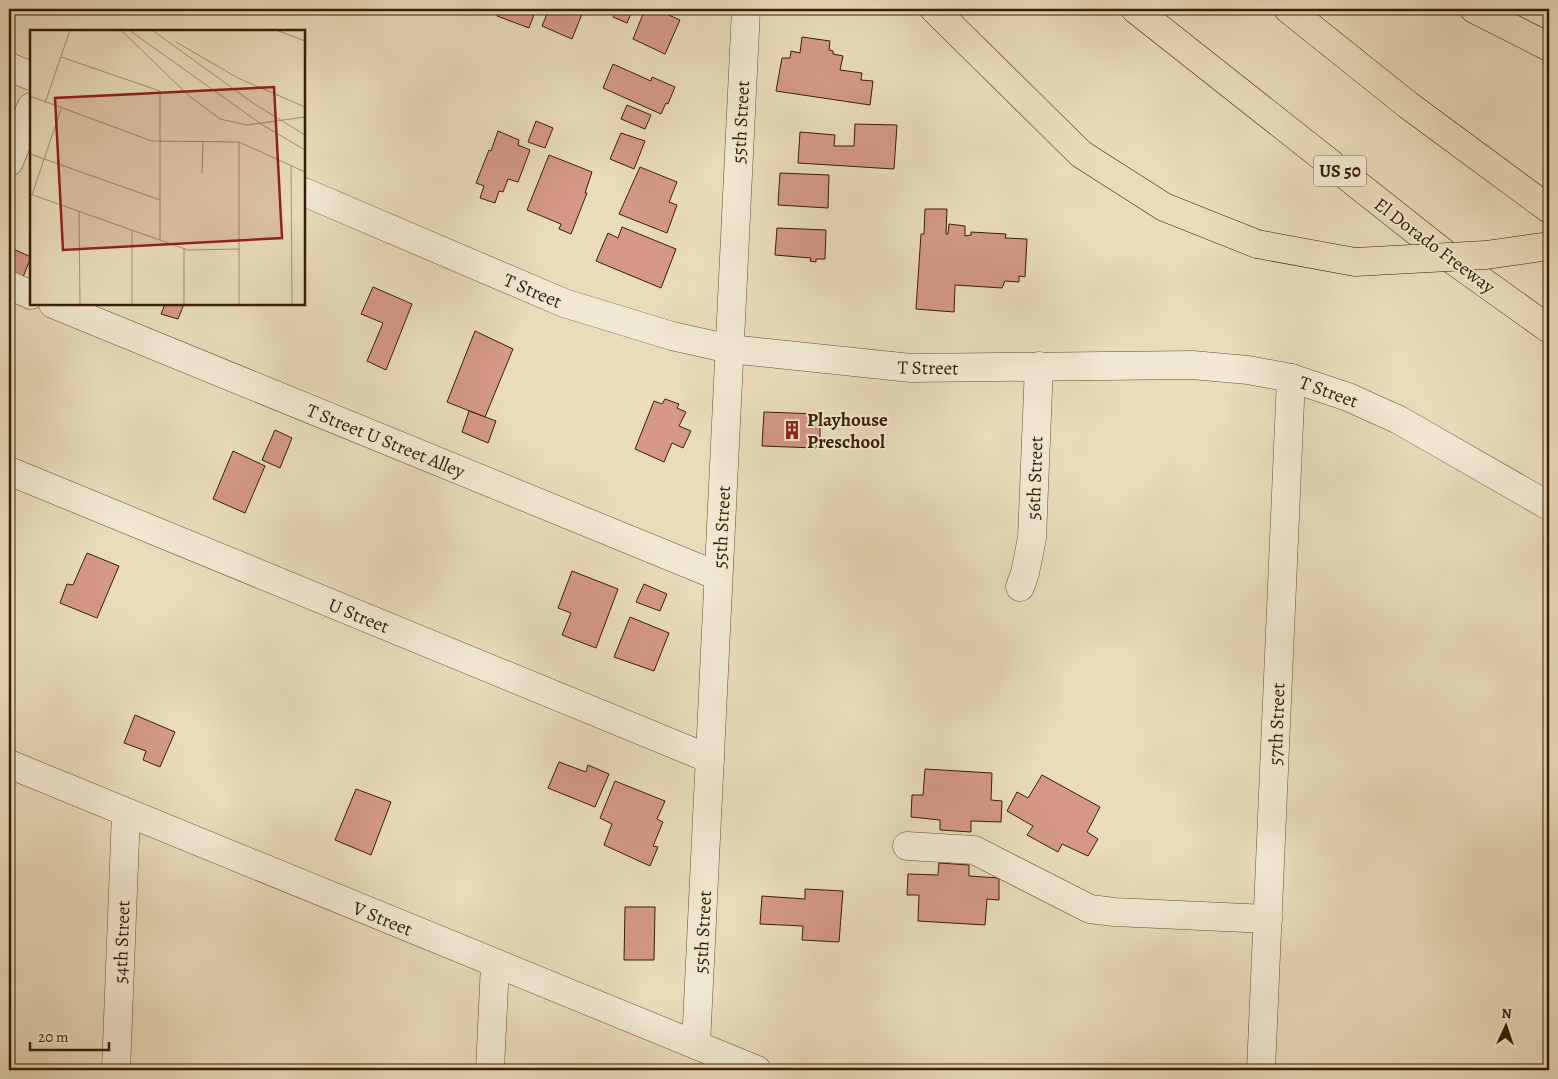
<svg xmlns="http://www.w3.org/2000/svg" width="1558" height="1079" font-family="Alegreya,serif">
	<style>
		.building { fill: #d59888; stroke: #371e01 }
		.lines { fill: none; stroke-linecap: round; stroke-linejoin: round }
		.minor-casing { stroke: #644e30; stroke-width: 29 }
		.highway-casing { stroke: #371e01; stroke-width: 29 }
		.minor { stroke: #f1e8d3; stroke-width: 28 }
		.highway { stroke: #e9dcbb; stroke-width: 28 }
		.highway-bridge-casing { stroke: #371e01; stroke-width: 29; stroke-linecap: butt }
		.highway-bridge { stroke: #e9dcbb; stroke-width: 28 }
		.labels { text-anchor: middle; stroke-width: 4; stroke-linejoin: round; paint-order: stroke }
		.shield { fill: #f1e8d3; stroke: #6f5b40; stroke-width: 1 }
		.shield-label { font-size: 18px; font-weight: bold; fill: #371e01 }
		.street-label { font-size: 19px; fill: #371e01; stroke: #f1e8d3 }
		.poi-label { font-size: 19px; font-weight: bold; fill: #371e01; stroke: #f1e8d3; text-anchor: start }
		.inset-road { fill: none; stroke: #a29071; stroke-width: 1 }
		.view { fill: #8f2418; fill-opacity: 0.15; stroke: #8f2418; stroke-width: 2.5 }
		.inset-edge { fill: none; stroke: #371e01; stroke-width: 2.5 }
	</style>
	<rect width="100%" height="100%" fill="#e9dcbb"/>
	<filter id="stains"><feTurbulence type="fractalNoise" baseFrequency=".004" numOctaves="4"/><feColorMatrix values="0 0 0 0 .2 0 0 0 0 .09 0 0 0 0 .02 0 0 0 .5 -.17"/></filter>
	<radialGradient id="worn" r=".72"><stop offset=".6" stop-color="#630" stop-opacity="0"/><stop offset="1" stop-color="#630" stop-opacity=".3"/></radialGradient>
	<!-- building -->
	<g class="building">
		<path d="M500 9H536L529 28 497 16Z"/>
		<path d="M549 9H584L572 39 542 26Z"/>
		<path d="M617 9H633L627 23 613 17Z"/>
		<path d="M645 9H655L680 20 665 54 633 39Z"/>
		<path d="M802 37 830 41 829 50 833 51V54L843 56 840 70 862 73 861 80 873 81 870 105 776 91 782 58H790L791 51 800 53Z"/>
		<path d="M613 64 651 81 652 77 675 87 668 104 666 103 661 114 603 88Z"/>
		<path d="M627 105 651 115 645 129 621 119Z"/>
		<path d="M536 121 553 128 545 148 528 142Z"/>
		<path d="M855 124 897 125 894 169 798 163 800 132 835 135 834 146H854Z"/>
		<path d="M498 131 519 140 518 145 530 150 518 182 508 179 503 192 499 191 495 203 480 198 484 186 476 183 489 150 491 151Z"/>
		<path d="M621 133 645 141 634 169 610 159Z"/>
		<path d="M549 155 592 172 585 193H587L571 234 559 229 561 224 527 210Z"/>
		<path d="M640 167 677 182 669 202 677 205 667 233 619 214Z"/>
		<path d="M780 173 829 175 828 208 778 205Z"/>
		<path d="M925 209H947L946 234H948L949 224 965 226V236L971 235V232L1006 234 1005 238 1027 239 1025 277 1019 276V282L1005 281 1002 288 955 285 954 312 916 309 921 234H924Z"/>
		<path d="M622 227 676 249 661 288 596 261 608 233 618 238Z"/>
		<path d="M777 228 826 230 825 259H816V262L810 261 811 258 775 255Z"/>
		<path d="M9 247 31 257 23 277 9 271Z"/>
		<path d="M373 287 412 304 386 370 367 361 383 323 361 314Z"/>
		<path d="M165 304H184L178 319 161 314Z"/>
		<path d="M475 331 513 349 485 417 447 402Z"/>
		<path d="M665 399 679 404 677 408 686 412 679 426 691 431 683 448 672 443 664 462 635 449 654 401 662 404Z"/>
		<path d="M469 411 496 421 488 443 462 432Z"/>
		<path d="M764 412 818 414 817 423H820V437H817L816 448 762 446Z"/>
		<path d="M275 430 292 438 280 468 262 460Z"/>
		<path d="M233 451 265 466 245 513 213 499Z"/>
		<path d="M87 553 119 566 97 618 60 603 67 584 73 585Z"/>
		<path d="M572 571 618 589 596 648 562 635 571 613 558 608Z"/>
		<path d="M644 584 667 594 660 611 636 602Z"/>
		<path d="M630 617 669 633 654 671 614 657Z"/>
		<path d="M135 715 175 732 160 767 143 760 146 751 124 743Z"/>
		<path d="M559 762 586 772 588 765 609 774 595 807 548 788Z"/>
		<path d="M925 769 992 773 991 800 1002 801 1001 822 971 821V832L940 830V820L911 817 912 795H923Z"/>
		<path d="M1042 775 1100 807 1087 832 1098 839 1088 856 1062 844 1058 852 1027 835 1033 826 1007 811 1017 792 1028 798Z"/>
		<path d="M615 781 665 801 657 819 663 822 653 846 658 847 650 866 604 845 612 824 600 818Z"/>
		<path d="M356 789 391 802 371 855 335 840Z"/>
		<path d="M939 863 969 865V876L999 878V900L987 899 985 925 918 921 919 895H907L908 874 938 875Z"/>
		<path d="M805 889 843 891 839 942 802 940 803 926 760 924 762 896 805 899Z"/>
		<path d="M625 907H655L654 960H624Z"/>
	</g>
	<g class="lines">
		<!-- minor casing -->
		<g class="minor-casing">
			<g id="minor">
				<path d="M9 67 31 76"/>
				<path d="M9 162 31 107"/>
				<path d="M304 192 564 303 672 336 730 349 911 368 1192 365 1248 370 1291 378 1348 397 1399 420 1549 506"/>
				<path d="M9 285 31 295"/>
				<path d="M53 304 718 576"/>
				<path d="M9 471 710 759"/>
				<path d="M1020 587 1025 573 1032 538 1039 366"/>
				<path d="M9 764 757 1070"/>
				<path d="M907 846 974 850 1090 909 1114 912 1268 919"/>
				<path d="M696 1045 746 9"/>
				<path d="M116 1070 126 813"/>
				<path d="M490 1070 495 964"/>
				<path d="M1261 1070 1291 378"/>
			</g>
		</g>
		<!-- highway casing -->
		<g class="highway-casing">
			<g id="highway">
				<path d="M934 9 1081 154 1164 207 1257 244"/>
				<path d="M1135 9 1454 261 1549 329"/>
				<path d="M1288 9 1408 105 1549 209"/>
				<path d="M1474 9 1549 47"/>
			</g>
		</g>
		<!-- minor -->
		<use href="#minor" class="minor"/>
		<!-- highway -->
		<use href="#highway" class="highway"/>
		<!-- highway-bridge casing -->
		<g class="highway-bridge-casing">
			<path id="highway-bridge" d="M1257 244 1355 262 1486 255 1549 246"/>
		</g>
		<!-- highway-bridge -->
		<use href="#highway-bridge" class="highway-bridge"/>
	</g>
	<!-- icons -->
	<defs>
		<g id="building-bare" transform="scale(1.5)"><path d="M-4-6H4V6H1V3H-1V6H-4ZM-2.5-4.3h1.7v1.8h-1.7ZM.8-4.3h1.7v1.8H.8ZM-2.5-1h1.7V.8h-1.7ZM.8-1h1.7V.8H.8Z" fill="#8f2418" stroke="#f1e8d3" stroke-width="2.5" paint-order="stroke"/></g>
	</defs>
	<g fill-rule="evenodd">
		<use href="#building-bare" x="792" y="430"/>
	</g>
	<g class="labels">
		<!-- shield labels -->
		<rect class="shield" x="1314" y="155.5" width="52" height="31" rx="4"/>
		<g class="shield-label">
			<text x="1340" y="177">US 50</text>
		</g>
		<!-- street labels -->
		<g class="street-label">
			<text transform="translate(740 122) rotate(-87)" y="7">55th Street</text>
			<text transform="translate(1435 245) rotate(37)" y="7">El Dorado Freeway</text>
			<text transform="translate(533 290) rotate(23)" y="7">T Street</text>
			<text transform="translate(928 367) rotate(1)" y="7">T Street</text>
			<text transform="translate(1329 391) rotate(20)" y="7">T Street</text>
			<text transform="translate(386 440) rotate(22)" y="7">T Street U Street Alley</text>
			<text transform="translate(1034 478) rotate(-88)" y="7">56th Street</text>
			<text transform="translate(721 527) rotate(-87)" y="7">55th Street</text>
			<text transform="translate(359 615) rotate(22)" y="7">U Street</text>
			<text transform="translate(1276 724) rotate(-88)" y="7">57th Street</text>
			<text transform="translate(383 918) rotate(22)" y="7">V Street</text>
			<text transform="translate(702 932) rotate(-87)" y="7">55th Street</text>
			<text transform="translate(121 942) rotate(-88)" y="7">54th Street</text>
		</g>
		<!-- poi labels -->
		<g class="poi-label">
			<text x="807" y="426">Playhouse<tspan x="807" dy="22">Preschool</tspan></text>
		</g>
	</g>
	<!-- overview -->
	<g transform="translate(30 30)">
		<rect width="275" height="275" fill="#e9dcbb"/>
		<path class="inset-road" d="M91 0 158 65 190 89 217 95 275 87M99 0 231 94 275 120M122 0 223 73 275 105M246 0 275 11M146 12 208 48 275 77M31 27 130 61V210M0 66 122 111 209 112 275 142M15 73 40 0M209 112V275M0 124 130 170M261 135 262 275M172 143 173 112M0 164 158 220 210 219M2 165 31 79M49 181 50 275M102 200V275M154 218V275"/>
		<path class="view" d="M244 57 252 208 33 220 25 68Z"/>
		<rect width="275" height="275" class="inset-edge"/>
	</g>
	<!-- margin -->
	<rect width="1558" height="1079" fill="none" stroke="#e9dcbb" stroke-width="30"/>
	<rect x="10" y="10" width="1538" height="1059" fill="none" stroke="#371e01" stroke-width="2.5"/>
	<rect x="15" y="15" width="1528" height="1049" fill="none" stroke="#371e01"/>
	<!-- north arrow -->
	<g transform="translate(1506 1026) rotate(3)" stroke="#f1e8d3" stroke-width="4" paint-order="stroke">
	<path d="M0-4L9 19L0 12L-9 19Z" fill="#371e01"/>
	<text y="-8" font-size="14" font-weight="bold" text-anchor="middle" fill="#371e01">N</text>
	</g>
	<!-- scale -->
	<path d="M30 1042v8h79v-8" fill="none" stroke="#371e01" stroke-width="2.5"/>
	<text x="38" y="1042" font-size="15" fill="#371e01" stroke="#f1e8d3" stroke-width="4" paint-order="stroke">20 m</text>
	<rect width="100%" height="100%" filter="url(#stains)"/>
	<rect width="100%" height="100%" fill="url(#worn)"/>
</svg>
